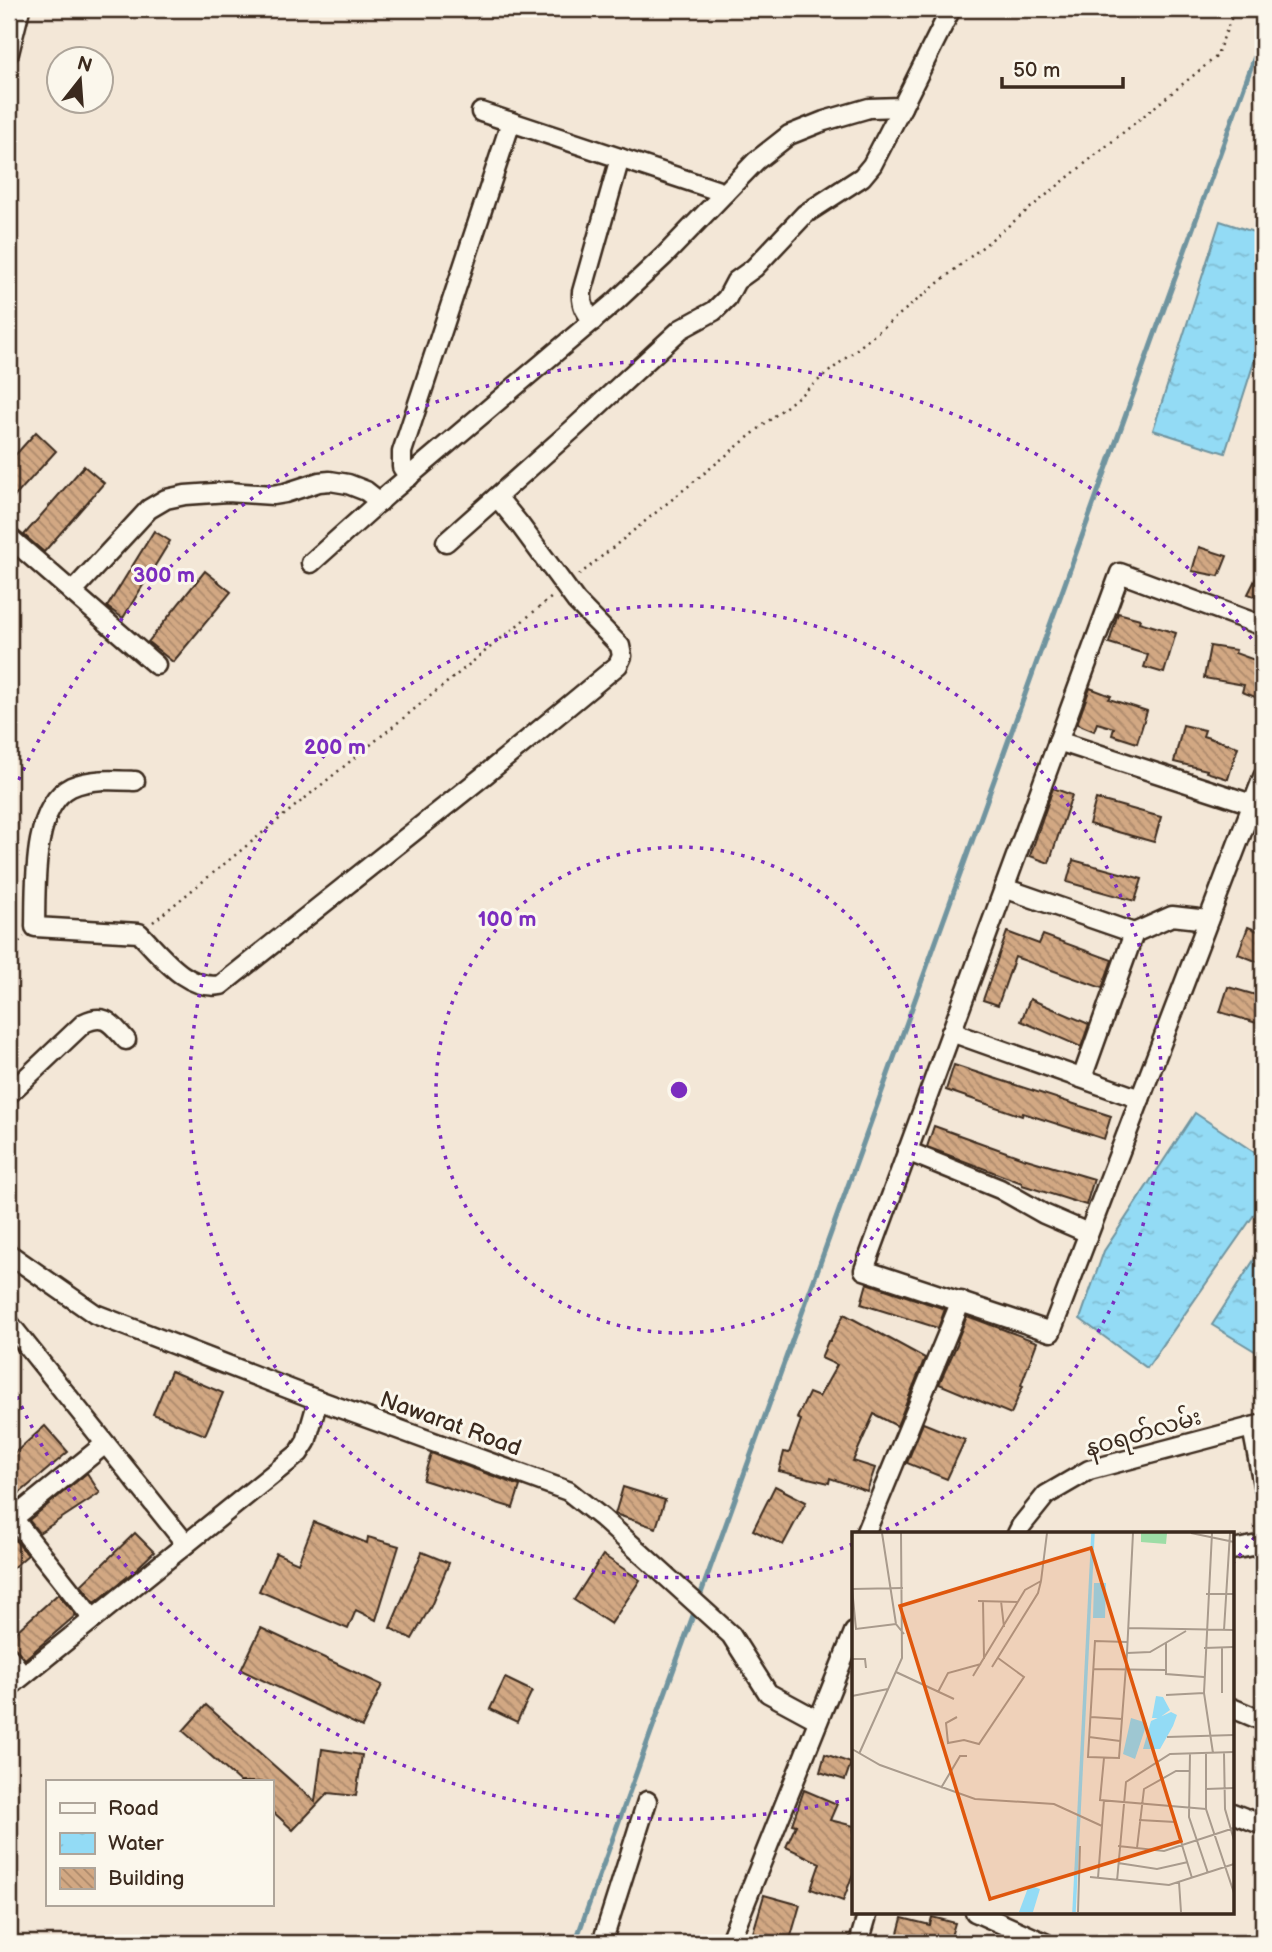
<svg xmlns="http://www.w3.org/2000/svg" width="1272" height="1952" font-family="'Balsamiq Sans','Noto Sans Myanmar',sans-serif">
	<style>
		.water { fill: url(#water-ripples); stroke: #70949f; stroke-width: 2 }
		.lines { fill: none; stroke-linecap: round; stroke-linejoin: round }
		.stream { stroke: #70949f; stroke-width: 5 }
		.building { fill: url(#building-back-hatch); stroke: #3b2a1e; stroke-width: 2 }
		.minor-casing { stroke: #3b2a1e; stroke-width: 23 }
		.path { stroke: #3b2a1e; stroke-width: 2.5; stroke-dasharray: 2 5; stroke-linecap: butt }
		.minor { stroke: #fbf7ec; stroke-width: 18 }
		.ring { fill: none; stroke: #7b2cbf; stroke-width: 3.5; stroke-dasharray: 3.5 7 }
		.labels { text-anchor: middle; stroke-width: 6; stroke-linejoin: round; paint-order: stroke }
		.street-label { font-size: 23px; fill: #3b2a1e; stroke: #fbf7ec }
		.inset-river { fill: none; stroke: #93dbf5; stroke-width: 3.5 }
		.inset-road { fill: none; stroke: #a99b8d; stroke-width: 2 }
		.view { fill: #df570d; fill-opacity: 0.15; stroke: #df570d; stroke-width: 3.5 }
		.inset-edge { fill: none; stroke: #3b2a1e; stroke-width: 3.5 }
		.centre { fill: #7b2cbf; stroke: #fbf7ec; stroke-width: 3.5 }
		.ring-label { font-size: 21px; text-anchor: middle; font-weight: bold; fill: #7b2cbf; stroke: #fbf7ec; stroke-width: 6; stroke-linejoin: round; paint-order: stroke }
	</style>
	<defs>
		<pattern id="water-ripples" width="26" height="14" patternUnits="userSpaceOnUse" patternTransform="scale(1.75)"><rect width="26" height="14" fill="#93dbf5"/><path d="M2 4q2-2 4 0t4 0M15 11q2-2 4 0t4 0" fill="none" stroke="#80bcd2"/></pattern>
		<pattern id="building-back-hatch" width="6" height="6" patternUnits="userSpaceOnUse" patternTransform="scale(1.75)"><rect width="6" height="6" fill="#d2a883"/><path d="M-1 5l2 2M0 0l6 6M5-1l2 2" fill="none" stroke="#ac896b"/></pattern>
	</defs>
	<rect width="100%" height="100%" fill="#f3e7d7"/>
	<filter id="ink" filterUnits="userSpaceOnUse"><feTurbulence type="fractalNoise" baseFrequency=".0143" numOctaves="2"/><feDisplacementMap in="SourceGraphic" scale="14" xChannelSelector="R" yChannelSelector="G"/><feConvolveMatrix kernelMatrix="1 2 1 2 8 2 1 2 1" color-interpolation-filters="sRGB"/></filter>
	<g filter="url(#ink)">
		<!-- water -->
		<g class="water">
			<path d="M1220 221 1263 235V334L1225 453 1153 430Z"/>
			<path d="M1195 1113 1263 1158V1202L1147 1368 1080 1319 1104 1251Z"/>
			<path d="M1263 1246V1356L1212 1325Z"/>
		</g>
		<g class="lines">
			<!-- stream -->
			<path class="stream" d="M575 1943 1263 34"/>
		</g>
		<!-- building -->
		<g class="building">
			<path d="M36 432 56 451 9 503V462Z"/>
			<path d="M84 466 104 483 44 552 24 535Z"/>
			<path d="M154 531 170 541 123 618 107 607Z"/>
			<path d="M1199 547 1227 556 1219 576 1192 571Z"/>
			<path d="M1263 564V599L1248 594Z"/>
			<path d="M205 571 231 592 173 662 148 642Z"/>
			<path d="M1118 613 1140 619 1139 622 1176 633 1164 673 1144 667 1148 655 1109 643Z"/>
			<path d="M1210 646 1236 650 1235 653 1263 663V700L1242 692 1244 685 1204 678Z"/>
			<path d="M1090 688 1111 696 1109 699 1147 711 1137 743 1112 735 1114 728 1097 723 1094 731 1077 724Z"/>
			<path d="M1183 725 1205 730 1203 736 1238 747 1228 779 1206 772 1207 770 1174 762Z"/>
			<path d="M1053 788 1072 795 1049 863 1030 856Z"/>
			<path d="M1096 799 1161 817 1154 842 1089 824Z"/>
			<path d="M1073 860 1142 879 1135 901 1067 882Z"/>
			<path d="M1248 927 1263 933V964L1238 954Z"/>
			<path d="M1007 932 1039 944 1043 935 1112 960 1102 988 1015 957 998 1005 983 1000Z"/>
			<path d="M1228 987 1263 997V1025L1220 1012Z"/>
			<path d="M1030 999 1089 1024 1081 1047 1021 1021Z"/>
			<path d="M954 1065 1111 1116 1104 1139 1023 1113 1022 1116 946 1090Z"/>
			<path d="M934 1126 1023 1158 1094 1179 1086 1205 1022 1185V1183L927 1147Z"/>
			<path d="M867 1283 945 1309 938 1328 861 1304Z"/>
			<path d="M844 1314 925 1358 897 1426 874 1414 853 1461 875 1468 867 1491 830 1478 829 1483 779 1471 784 1452 789 1453 801 1420 797 1418 809 1393 819 1397 837 1365 821 1358 828 1341H830Z"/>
			<path d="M967 1316 1037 1342 1021 1385 1023 1386 1011 1414 939 1384 958 1342 957 1341Z"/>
			<path d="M171 1371 223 1393 205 1435 153 1414Z"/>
			<path d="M923 1423 965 1440 947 1479 907 1463Z"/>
			<path d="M45 1426 68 1452 9 1502V1458Z"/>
			<path d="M431 1453 520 1486 513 1508 423 1480Z"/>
			<path d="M87 1473 100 1493 39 1533 29 1520Z"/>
			<path d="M775 1486 806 1502 783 1545 753 1530Z"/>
			<path d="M623 1487 665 1500 656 1528 615 1514Z"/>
			<path d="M314 1522 367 1543 368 1537 399 1546 376 1620 356 1610 348 1629 259 1591 276 1553 298 1563Z"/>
			<path d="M9 1533 28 1555 9 1571Z"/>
			<path d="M135 1533 154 1552 132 1573 95 1603 81 1585Z"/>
			<path d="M422 1552 449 1563 431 1606 412 1639 390 1628Z"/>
			<path d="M603 1555 640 1580 611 1624 574 1600Z"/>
			<path d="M58 1594 76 1615 25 1659 17 1650 9 1643V1638Z"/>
			<path d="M261 1628 382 1685 362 1727 241 1670Z"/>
			<path d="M505 1678 532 1691 517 1722 490 1709Z"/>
			<path d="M206 1705 315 1802 322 1749 362 1755 356 1796 328 1793 293 1830 271 1810V1782H240L183 1731Z"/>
			<path d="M825 1754 851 1763 845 1780 820 1772Z"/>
			<path d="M804 1790 837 1804 830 1820 854 1826V1871L843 1901 811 1889 820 1863 786 1847 796 1825 792 1824Z"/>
			<path d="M764 1895 800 1905 789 1943H750Z"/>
			<path d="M932 1917 955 1923 949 1943H904L896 1941 902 1918 930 1925Z"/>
		</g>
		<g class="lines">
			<!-- minor casing -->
			<g class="minor-casing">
				<g id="minor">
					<path d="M9 53 20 9"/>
					<path d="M481 112 725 193"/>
					<path d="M593 321C585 311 581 305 582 292L620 158"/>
					<path d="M409 477 402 467V452L511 122"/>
					<path d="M9 537 156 665"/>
					<path d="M446 542 573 429 681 329 714 311 727 298 736 281 754 268 805 214 862 177 872 165 902 107"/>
					<path d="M311 563 387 495 616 301 664 256 756 161 789 135 824 121 869 108 902 107 951 9"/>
					<path d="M72 592 149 509 166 499 185 495 228 492 273 495 285 493 319 482 330 481 348 484 366 491 380 502"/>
					<path d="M1263 626 1120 573 864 1270 1051 1332 1263 777"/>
					<path d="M1058 741 1261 807"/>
					<path d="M135 781C115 780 91 778 71 787 31 807 36 889 35 927L139 933C162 956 186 991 221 985L486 774 618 665 622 656 620 646 576 601 520 525 497 497"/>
					<path d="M1004 888 1134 933"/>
					<path d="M951 1032 1140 1099"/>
					<path d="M1082 1078 1134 933 1172 916 1208 920"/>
					<path d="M9 1094 84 1023C106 1012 112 1025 126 1040"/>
					<path d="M907 1151 1000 1189 1044 1214 1088 1233"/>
					<path d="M9 1254 95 1314 318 1400 568 1491 602 1518 731 1635 768 1693 818 1720"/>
					<path d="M9 1323 186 1544"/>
					<path d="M1252 1427 1263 1485"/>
					<path d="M9 1513 93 1619"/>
					<path d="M9 1522 105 1444"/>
					<path d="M865 1534 961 1301"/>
					<path d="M1017 1534 1021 1526 1046 1495 1089 1470 1263 1424"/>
					<path d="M1232 1550 1263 1544"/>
					<path d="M9 1657 23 1675"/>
					<path d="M9 1687 299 1453 306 1442 318 1400"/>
					<path d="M1232 1708 1263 1721"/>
					<path d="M1232 1813 1263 1825"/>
					<path d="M975 1912 1045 1943"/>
					<path d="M602 1943 647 1801"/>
					<path d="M729 1943 854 1632"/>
					<path d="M859 1943 868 1912"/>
				</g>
			</g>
			<!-- path -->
			<g class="path">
				<path d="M579 575 1216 57 1235 9"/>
				<path d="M153 922 552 597"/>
				<path d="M9 952 24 937"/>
			</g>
			<!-- minor -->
			<use href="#minor" class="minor"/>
		</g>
	</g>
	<!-- distance rings -->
	<g class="ring">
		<circle cx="679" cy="1090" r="243"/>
		<path d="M853 1544A486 486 0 1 1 881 1532"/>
		<path d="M1261 1529A729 729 0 0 1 1233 1563M849 1799A729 729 0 0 1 10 1381M10 799A729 729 0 0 1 1261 651"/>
	</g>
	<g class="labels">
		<!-- street labels -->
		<g class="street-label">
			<text transform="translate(451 1423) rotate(20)" y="8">Nawarat Road</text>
			<text transform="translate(1143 1432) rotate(-16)" y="8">နဝရတ်လမ်း</text>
		</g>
	</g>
	<!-- overview -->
	<g transform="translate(852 1532)">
		<rect width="382" height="382" fill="#f3e7d7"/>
		<path d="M289 1H315L314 12 289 10Z" fill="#9ddda6"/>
		<path d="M242 51H254L253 86H241ZM304 164 311 165 318 178 307 186H300ZM319 180 325 183 321 194 308 217H291L299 189ZM279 186 295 191 283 227 271 222ZM177 353 188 357 181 380H167Z" fill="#93dbf5"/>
		<path class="inset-river" d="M222 380 241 1"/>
		<path class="inset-road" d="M30 1 44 92 52 102M339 1 382 10M360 1 352 161 361 221M0 56 4 97 44 92M0 57 51 56M354 62H382M126 69 166 70M131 69 132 127M149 69 152 95M276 96 382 98M372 98 378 1M275 110 243 109 236 225 267 226 275 121 281 1M314 111V142L352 145M352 116 382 115M275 121 298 120 334 99M0 127H13L14 136M140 135 186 61 189 49M241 137 314 138M44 140 102 167M121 144 173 58 189 49 195 1M86 160 96 141 129 132M370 161V116M314 163 352 161M0 164 36 157M105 185 94 191 96 211 112 208 127 212 172 145 146 126M239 185 270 187M237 205 268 209M315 205 382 203M0 217 28 233 123 267 202 272 250 294M338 221 337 285 356 341M354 221V277L382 361M372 221 373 277 382 308M7 222 50 126 49 1M252 226 248 268 354 277M89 256 108 224H115M354 257 382 256M287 288 323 290 340 346M266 314 312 319 382 296M285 316 292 257 324 239H338M266 331 305 337 336 330M238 345 317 353 382 332M246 346 252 268M265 349 274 250 318 222 382 220M327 350 329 380M226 380 228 314"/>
		<path class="view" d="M239 16 329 309 138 367 48 74Z"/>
		<rect width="382" height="382" class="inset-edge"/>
	</g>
	<circle cx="679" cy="1090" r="10" class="centre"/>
	<g class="ring-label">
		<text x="164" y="582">300 m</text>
		<text x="335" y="754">200 m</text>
		<text x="507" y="926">100 m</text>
	</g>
	<!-- margin -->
	<rect width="1272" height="1952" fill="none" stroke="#fbf7ec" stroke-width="35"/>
	<rect x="18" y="18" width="1237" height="1917" fill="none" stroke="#3b2a1e" stroke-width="2.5" filter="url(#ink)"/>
	<!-- legend -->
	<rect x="46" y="1780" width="228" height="126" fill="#fbf7ec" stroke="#aea59a" stroke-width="2"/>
	<rect x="60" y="1803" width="35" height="10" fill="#fbf7ec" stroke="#aea59a" stroke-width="2"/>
	<text x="108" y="1815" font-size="21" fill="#3b2a1e">Road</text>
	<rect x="60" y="1833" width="35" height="21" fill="url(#water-ripples)" stroke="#aea59a" stroke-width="2"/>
	<text x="108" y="1850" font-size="21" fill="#3b2a1e">Water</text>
	<rect x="60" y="1868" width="35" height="21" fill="url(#building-back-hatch)" stroke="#aea59a" stroke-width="2"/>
	<text x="108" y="1885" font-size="21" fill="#3b2a1e">Building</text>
	<!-- north arrow -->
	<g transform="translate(80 80) rotate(17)"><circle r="33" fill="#fbf7ec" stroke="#aea59a" stroke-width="2"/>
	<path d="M0-5L12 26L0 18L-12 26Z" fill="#3b2a1e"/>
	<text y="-10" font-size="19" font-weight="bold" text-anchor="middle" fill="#3b2a1e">N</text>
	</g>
	<!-- scale -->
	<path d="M1002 77v10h121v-10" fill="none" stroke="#3b2a1e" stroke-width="3.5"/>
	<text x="1013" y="77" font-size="21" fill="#3b2a1e" stroke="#fbf7ec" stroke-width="5" paint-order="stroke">50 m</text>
</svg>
